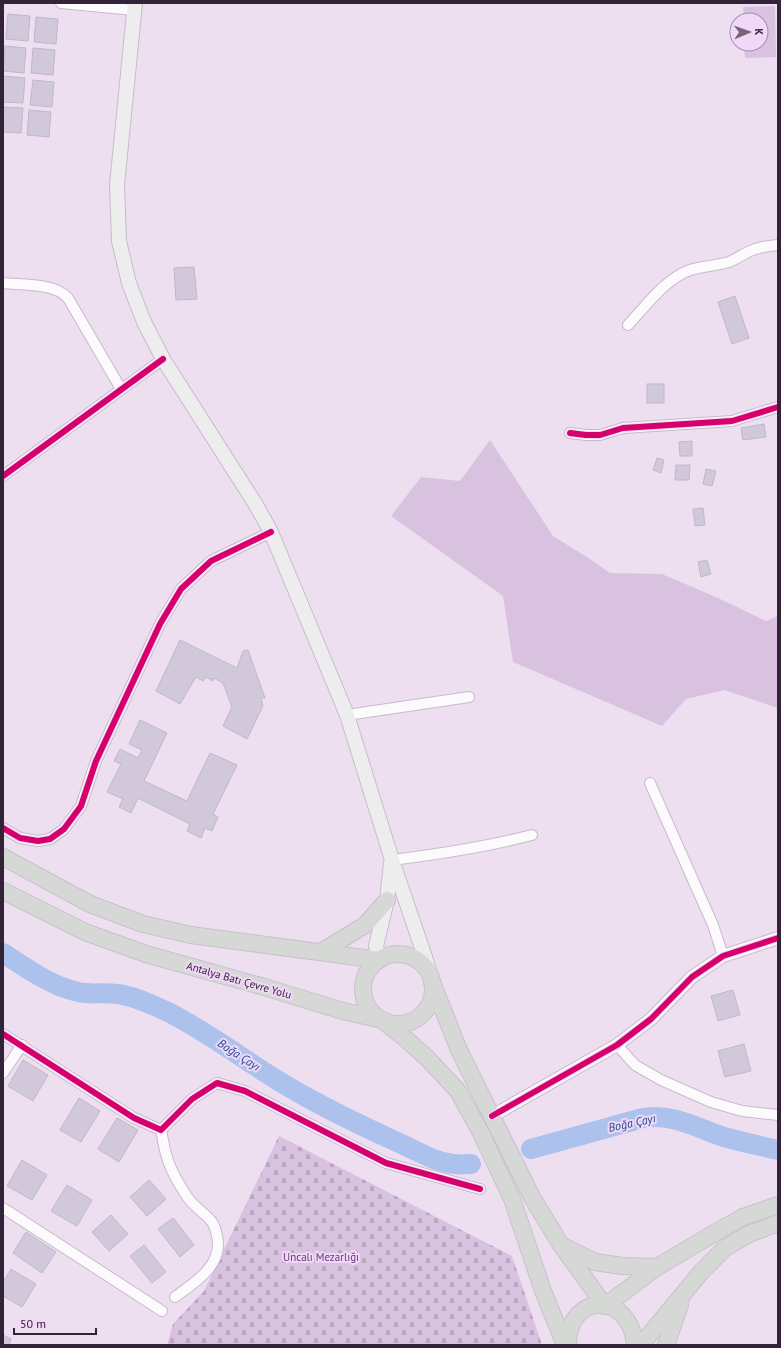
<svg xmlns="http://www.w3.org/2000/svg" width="781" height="1348" font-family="'PT Sans',sans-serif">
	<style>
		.green { fill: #d9c2df }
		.cemetery { fill: url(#cemetery-stones) }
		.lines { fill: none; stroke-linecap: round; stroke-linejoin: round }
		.river { stroke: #acc2ed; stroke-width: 20 }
		.building { fill: #d2c8db; stroke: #c0b7c9 }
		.minor-casing { stroke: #c8bacc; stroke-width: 12 }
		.tertiary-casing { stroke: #c8bacc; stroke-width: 14 }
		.secondary-casing { stroke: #c8bacc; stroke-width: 16 }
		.trunk-casing { stroke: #c8c0ca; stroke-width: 18 }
		.minor { stroke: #fcfafd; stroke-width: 10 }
		.tertiary { stroke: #fcfafd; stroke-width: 12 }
		.secondary { stroke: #eeedee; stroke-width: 14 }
		.trunk { stroke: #d6d8d6; stroke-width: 16 }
		.cycleway-casing { stroke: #f1d7f8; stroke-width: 8 }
		.cycleway { stroke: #d6006c; stroke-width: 6 }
		.labels { text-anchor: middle; stroke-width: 4; stroke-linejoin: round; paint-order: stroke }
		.street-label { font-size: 11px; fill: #332338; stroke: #f1d7f8 }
		.park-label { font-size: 11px; fill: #6a3778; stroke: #f1d7f8 }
		.water-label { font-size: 12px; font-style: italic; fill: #224f90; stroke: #f1d7f8 }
	</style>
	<defs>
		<pattern id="cemetery-stones" width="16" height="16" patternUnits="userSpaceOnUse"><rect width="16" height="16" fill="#d9c2df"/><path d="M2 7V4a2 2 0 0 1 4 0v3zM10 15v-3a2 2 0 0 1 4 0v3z" fill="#bba6c0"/></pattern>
	</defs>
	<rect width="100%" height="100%" fill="#eddff0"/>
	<!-- green -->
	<g class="green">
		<path d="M775 6 776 57 745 58 744 44H761V20H744L743 7Z"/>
		<path d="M490 440 553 536 590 559 610 573 662 574 718 598 766 621 778 616V708L724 690 686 699 662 726 513 662 503 596 391 516 421 477 460 481Z"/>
	</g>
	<!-- cemetery -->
	<path class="cemetery" d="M279 1136 512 1256 542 1345H167L173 1324 204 1291Z"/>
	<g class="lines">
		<!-- river -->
		<g class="river">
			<path d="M3 953C26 968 51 986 78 992 91 995 104 992 117 994 134 996 150 1004 166 1011 209 1032 246 1062 287 1086 322 1107 360 1125 397 1142 425 1154 439 1167 471 1164"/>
			<path d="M531 1149 643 1118C672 1113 697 1128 724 1137 742 1142 760 1146 778 1150"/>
		</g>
	</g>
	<!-- building -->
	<g class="building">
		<path d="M8 14 30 16 28 41 6 39Z"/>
		<path d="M36 17 58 19 56 44 34 42Z"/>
		<path d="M5 46 26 48 24 73 3 71Z"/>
		<path d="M33 48 55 50 53 75 31 73Z"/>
		<path d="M3 76 25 78 23 103 3 102Z"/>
		<path d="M33 80 54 82 52 107 30 105Z"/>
		<path d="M3 107 23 108 21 133 3 132Z"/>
		<path d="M29 110 51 112 49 137 27 135Z"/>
		<path d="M194 267 197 299 176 300 174 268Z"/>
		<path d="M735 296 749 338 732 344 718 302Z"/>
		<rect x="647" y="384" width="17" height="19"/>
		<path d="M764 424 766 437 743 440 741 428Z"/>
		<path d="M692 441V456H680L679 442Z"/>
		<path d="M657 458 664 460 661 473 653 470Z"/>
		<path d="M676 465H690L689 480H675Z"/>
		<path d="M706 469 716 471 712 486 703 484Z"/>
		<path d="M703 508 705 525 695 526 693 509Z"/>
		<path d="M707 560 711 574 701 577 698 562Z"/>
		<path d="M180 640 237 668 243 651 248 650 265 698H261L263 706 247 739 223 726 232 707 223 683 214 678 213 681 206 677 203 681 196 677 180 704 156 691Z"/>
		<path d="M140 720 167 733 144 781 187 801 210 753 237 765 213 814 218 817 212 831 205 828 201 838 187 831 190 824 138 798 131 813 119 807 123 799 107 792 121 764 114 761 120 749 138 758 142 750 129 744Z"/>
		<path d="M733 990 740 1015 718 1021 711 996Z"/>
		<path d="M744 1044 751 1071 725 1077 718 1051Z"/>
		<path d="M23 1060 48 1075 33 1101 8 1086Z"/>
		<path d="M79 1098 100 1111 81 1142 60 1130Z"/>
		<path d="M117 1118 138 1130 119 1162 98 1149Z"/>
		<path d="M22 1160 47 1175 32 1200 7 1186Z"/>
		<path d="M149 1180 166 1199 147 1216 130 1197Z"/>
		<path d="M67 1185 92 1200 77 1226 51 1211Z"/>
		<path d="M111 1215 128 1234 109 1251 92 1232Z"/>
		<path d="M173 1218 194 1245 180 1257 158 1229Z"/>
		<path d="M26 1232 56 1252 42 1273 13 1253Z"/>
		<path d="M144 1245 166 1272 152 1283 130 1256Z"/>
		<path d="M11 1269 36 1284 22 1307 3 1296V1282Z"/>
		<path d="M3 1335 11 1339 9 1345H3Z"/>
	</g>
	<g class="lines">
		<!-- minor casing -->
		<g class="minor-casing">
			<g id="minor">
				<path d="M61 3 134 10"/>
				<path d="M3 283C23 285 55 283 68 298L121 389"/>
				<path d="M628 325C646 306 665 279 690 270 702 266 716 266 729 262 736 259 742 255 748 252 758 247 767 246 778 245"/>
				<path d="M570 433 586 435H600L623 428 732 421 778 407"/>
				<path d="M3 476 163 359"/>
				<path d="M347 715 469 697"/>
				<path d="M650 783 713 925 723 956"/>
				<path d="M3 828 20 838 38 841 50 839 64 829 81 806 96 761 160 624 181 589 211 561 271 532"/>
				<path d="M392 860C439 854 486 847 532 835"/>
				<path d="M3 1034 134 1118 161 1130 192 1099 217 1083 245 1091 386 1163 480 1189"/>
				<path d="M617 1045 635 1065 661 1080 711 1102 742 1111 778 1115"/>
				<path d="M3 1073 22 1045"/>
				<path d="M161 1130C163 1139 164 1149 167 1157 171 1172 180 1186 188 1198 194 1207 205 1213 212 1222 215 1226 216 1231 217 1236 224 1265 194 1283 175 1297"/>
				<path d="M3 1208 162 1311"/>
			</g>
		</g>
		<!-- tertiary casing -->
		<g class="tertiary-casing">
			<path id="tertiary" d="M492 1116 617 1045 651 1019 692 977 723 956 778 938"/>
		</g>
		<!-- secondary casing -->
		<g class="secondary-casing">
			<g id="secondary">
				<path d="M135 3 117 185 119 241 129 283 144 322 163 359 256 505 271 532 347 715 392 860 425 957 432 982"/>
				<path d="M379 960 376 946 387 900 391 863"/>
			</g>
		</g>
		<!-- trunk casing -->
		<g class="trunk-casing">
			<g id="trunk">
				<path d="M3 857 90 904 143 924 191 935 379 960"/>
				<path d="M3 891 85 932 146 954 264 987 343 1011 382 1020 407 1040 427 1058 458 1091 481 1133 512 1199 543 1291 565 1345"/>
				<path d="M321 952 365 925 387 900"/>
				<circle cx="398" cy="989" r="35"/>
				<path d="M432 982 459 1050 533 1199 561 1245 605 1306 657 1267 718 1231 743 1217 778 1205"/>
				<path d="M563 1246 595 1262 622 1266 657 1267"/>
				<path d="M568 1345C568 1292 630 1291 635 1345"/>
				<path d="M641 1345 702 1271 725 1248 749 1234 778 1223"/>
				<path d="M666 1345 680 1305"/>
			</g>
		</g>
		<!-- minor -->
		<use href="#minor" class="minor"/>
		<!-- tertiary -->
		<use href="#tertiary" class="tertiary"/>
		<!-- secondary -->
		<use href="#secondary" class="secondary"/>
		<!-- trunk -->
		<use href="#trunk" class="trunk"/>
		<!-- cycleway casing -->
		<g class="cycleway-casing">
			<g id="cycleway">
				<path d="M570 433 586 435H600L623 428 732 421 778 407"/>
				<path d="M3 476 163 359"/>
				<path d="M3 828 20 838 38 841 50 839 64 829 81 806 96 761 160 624 181 589 211 561 271 532"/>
				<path d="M3 1034 134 1118 161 1130 192 1099 217 1083 245 1091 386 1163 480 1189"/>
				<path d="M492 1116 617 1045 651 1019 692 977 723 956 778 938"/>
			</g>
		</g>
		<!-- cycleway -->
		<use href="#cycleway" class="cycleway"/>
	</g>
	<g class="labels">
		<!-- street labels -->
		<g class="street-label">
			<text transform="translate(239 980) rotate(16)" y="4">Antalya Batı Çevre Yolu</text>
		</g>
		<!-- park labels -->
		<g class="park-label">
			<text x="321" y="1261">Uncalı Mezarlığı</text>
		</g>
		<!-- water labels -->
		<g class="water-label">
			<text transform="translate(239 1055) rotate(33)" y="4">Boğa Çayı</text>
			<text transform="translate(632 1123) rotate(-12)" y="4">Boğa Çayı</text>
		</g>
	</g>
	<!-- border -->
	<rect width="781" height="1348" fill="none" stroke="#332338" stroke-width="8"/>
	<!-- north arrow -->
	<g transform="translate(749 32) rotate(88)"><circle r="19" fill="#f1d7f8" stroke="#a58fab"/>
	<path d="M0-3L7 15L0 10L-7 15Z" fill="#746578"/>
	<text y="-6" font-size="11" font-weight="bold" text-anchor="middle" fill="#332338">K</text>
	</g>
	<!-- scale -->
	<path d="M14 1328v6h82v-6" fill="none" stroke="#332338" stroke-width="2"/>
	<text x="20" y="1328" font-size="12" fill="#332338" stroke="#f1d7f8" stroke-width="3" paint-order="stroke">50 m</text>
</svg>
